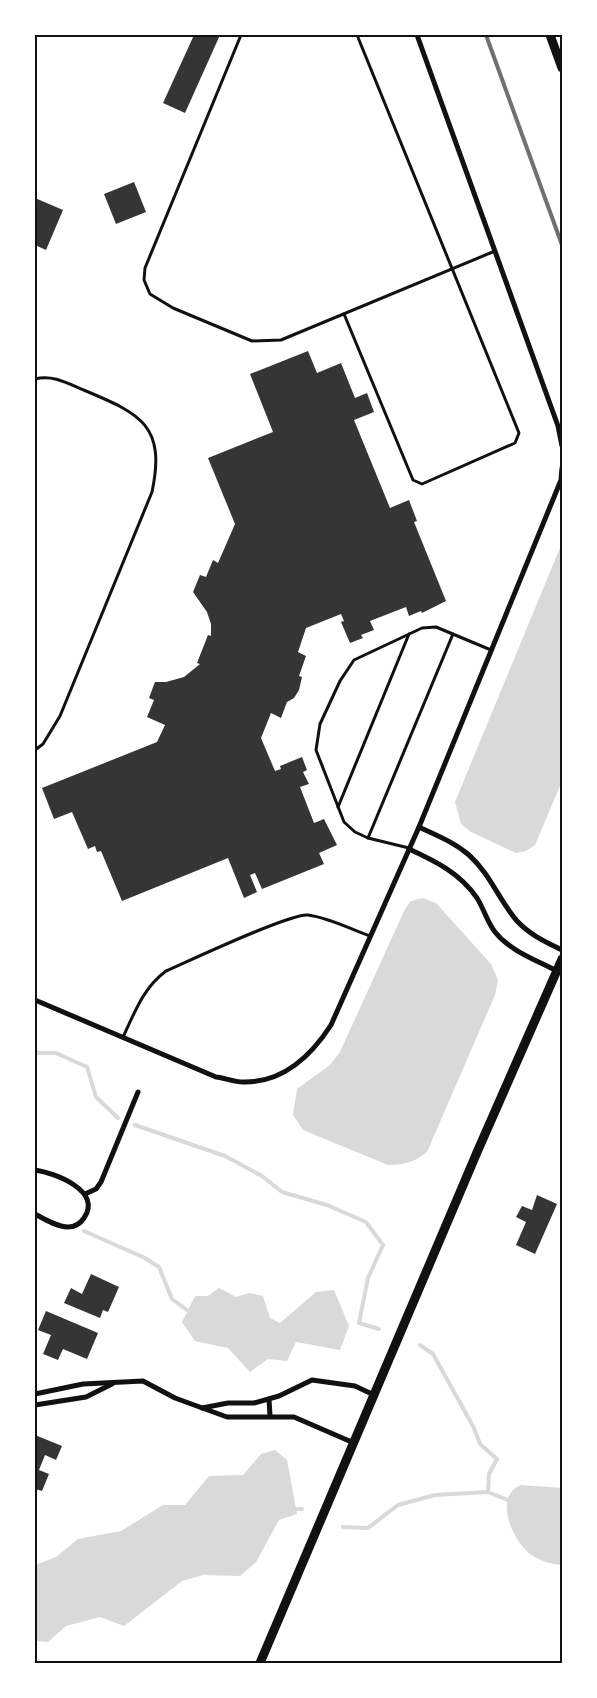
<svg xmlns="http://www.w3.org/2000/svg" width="597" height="1698" font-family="'DM Sans',sans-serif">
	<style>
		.water { fill: #d9d9d9 }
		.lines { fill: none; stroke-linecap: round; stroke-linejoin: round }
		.stream { stroke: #d9d9d9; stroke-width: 4 }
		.building { fill: #353535 }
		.service { stroke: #111; stroke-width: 3 }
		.minor { stroke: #111; stroke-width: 5 }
		.primary { stroke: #111; stroke-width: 9 }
		.rail { stroke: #707070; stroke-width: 4 }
		.neatline { fill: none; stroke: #111; stroke-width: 2 }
	</style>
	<rect width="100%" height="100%" fill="#fff"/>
	<!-- water -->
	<g class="water">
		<path d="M562 543V781L535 845 526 851 516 853 471 832 461 824 455 802Z"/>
		<path d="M423 898 436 903 491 964 498 980 495 995 427 1152C415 1162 404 1165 388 1165L303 1130 293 1115 297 1089 330 1065 340 1052 405 909 411 901Z"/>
		<path d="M219 1288 236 1297 249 1293 263 1296 270 1318 280 1323 316 1292 334 1290 349 1326 340 1350 296 1342 287 1361 268 1359 250 1372 228 1348 195 1341 182 1322 195 1296H208Z"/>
		<path d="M275 1450 287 1460 297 1514 279 1520 256 1562 240 1576 203 1575 182 1581 124 1626 100 1617 66 1626 48 1642 35 1641V1565L56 1557 78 1539 121 1531 163 1505H185L209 1476 243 1475 261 1454Z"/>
		<path d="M521 1485 562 1488V1565C550 1564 540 1561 530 1554 512 1540 493 1496 521 1485Z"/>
	</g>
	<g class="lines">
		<!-- stream -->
		<g class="stream">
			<path d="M35 1053H56L87 1067 96 1097 118 1118"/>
			<path d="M135 1125 225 1156 262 1176 282 1192 327 1205 366 1222 383 1245 368 1278 359 1323 379 1329"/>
			<path d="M84 1231 145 1258 159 1267 172 1299 187 1310"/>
			<path d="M420 1345 433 1354 474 1428 480 1444 497 1459 489 1474 488 1492"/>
			<path d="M293 1509H302"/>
			<path d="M343 1527 368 1528 398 1505 435 1495 488 1492 510 1501"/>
		</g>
	</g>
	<!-- building -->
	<g class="building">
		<path d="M194 35H220L185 113 163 103Z"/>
		<path d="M134 182 146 212 116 224 104 194Z"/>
		<path d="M35 198 63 210 46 250 35 245Z"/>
		<path d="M308 351 317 373 341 363 355 398 367 393 374 412 354 420 390 508 409 500 417 521 414 522 446 601 422 613 421 611 409 616 406 607 370 621 374 630 361 635 363 638 350 643 341 622 344 621 341 614 306 628 298 652 306 656 299 676 302 677 299 690 294 698 287 702 281 718 271 713 261 738 275 771 281 769 280 766 302 757 307 770 303 772 309 784 300 787 314 823 324 819 337 845 319 853 324 864 262 889 255 873 250 875 257 892 244 898 228 858 122 901 101 851 97 852 95 846 88 849 72 812 54 819 42 788 157 742 165 725 147 717 154 700 149 698 155 682H166L184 677 200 664 197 663 208 635 211 636V624L207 612 193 592 200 575 206 577 213 560 218 563 235 524 208 458 273 432 250 374Z"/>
		<path d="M537 1195 557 1204 535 1254 516 1245 526 1222 516 1217 522 1206 532 1210Z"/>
		<path d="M91 1274 119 1287 108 1312 103 1310 100 1318 64 1303 71 1288 82 1294Z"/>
		<path d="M46 1311 98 1333 87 1359 63 1349 58 1360 43 1354 51 1335 38 1330Z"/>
		<path d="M35 1435 62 1446 56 1460 45 1455 39 1470 49 1474 42 1491 35 1489Z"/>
	</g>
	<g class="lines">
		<!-- service -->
		<g class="service">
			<path d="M241 35 145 268 144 280 150 294 173 308 252 341 281 340 495 251"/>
			<path d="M344 314 413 480 422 484 515 443 519 433 357 35"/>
			<path d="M35 379C53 374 69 384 86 391 141 414 166 426 152 492L60 716 43 744 35 750"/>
			<path d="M338 807 409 634"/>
			<path d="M368 838 453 634"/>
			<path d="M409 848 368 838 355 832 344 822 316 750 320 724 340 681 354 660 422 628 436 627 491 650"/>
			<path d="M123 1037C135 1012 143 988 166 971 189 961 290 913 308 915 330 918 350 929 370 936"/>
		</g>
		<!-- minor -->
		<g class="minor">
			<path d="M417 35 558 426 562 446"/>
			<path d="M419 827C436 835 454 842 469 855 490 874 499 900 517 921 530 935 546 942 562 950"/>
			<path d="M409 849C435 861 460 873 477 898 484 909 487 922 495 932 510 951 536 960 557 971"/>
			<path d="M35 1000 216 1077C225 1078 234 1082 243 1082 282 1083 311 1056 331 1025L419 827 561 480 562 468"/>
			<path d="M35 1170C55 1173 103 1191 84 1218 80 1224 74 1227 68 1227 57 1227 44 1219 35 1214"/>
			<path d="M85 1194 96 1189 101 1182 138 1092"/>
			<path d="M35 1394 83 1384 143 1381 175 1398 227 1417H294L354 1443"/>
			<path d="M269 1399 270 1416"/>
			<path d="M35 1405 86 1397 112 1384"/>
			<path d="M202 1408 228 1403H254L279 1396 312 1380 355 1386 374 1395"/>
		</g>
		<!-- primary -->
		<g class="primary">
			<path d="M550 35 562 68"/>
			<path d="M260 1663 478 1150 562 959"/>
		</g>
		<!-- rail -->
		<path class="rail" d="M486 35 562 245"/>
	</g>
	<!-- border -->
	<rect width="597" height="1698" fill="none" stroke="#ffffff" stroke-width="72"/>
	<rect x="36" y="36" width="525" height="1626" class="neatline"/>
</svg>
